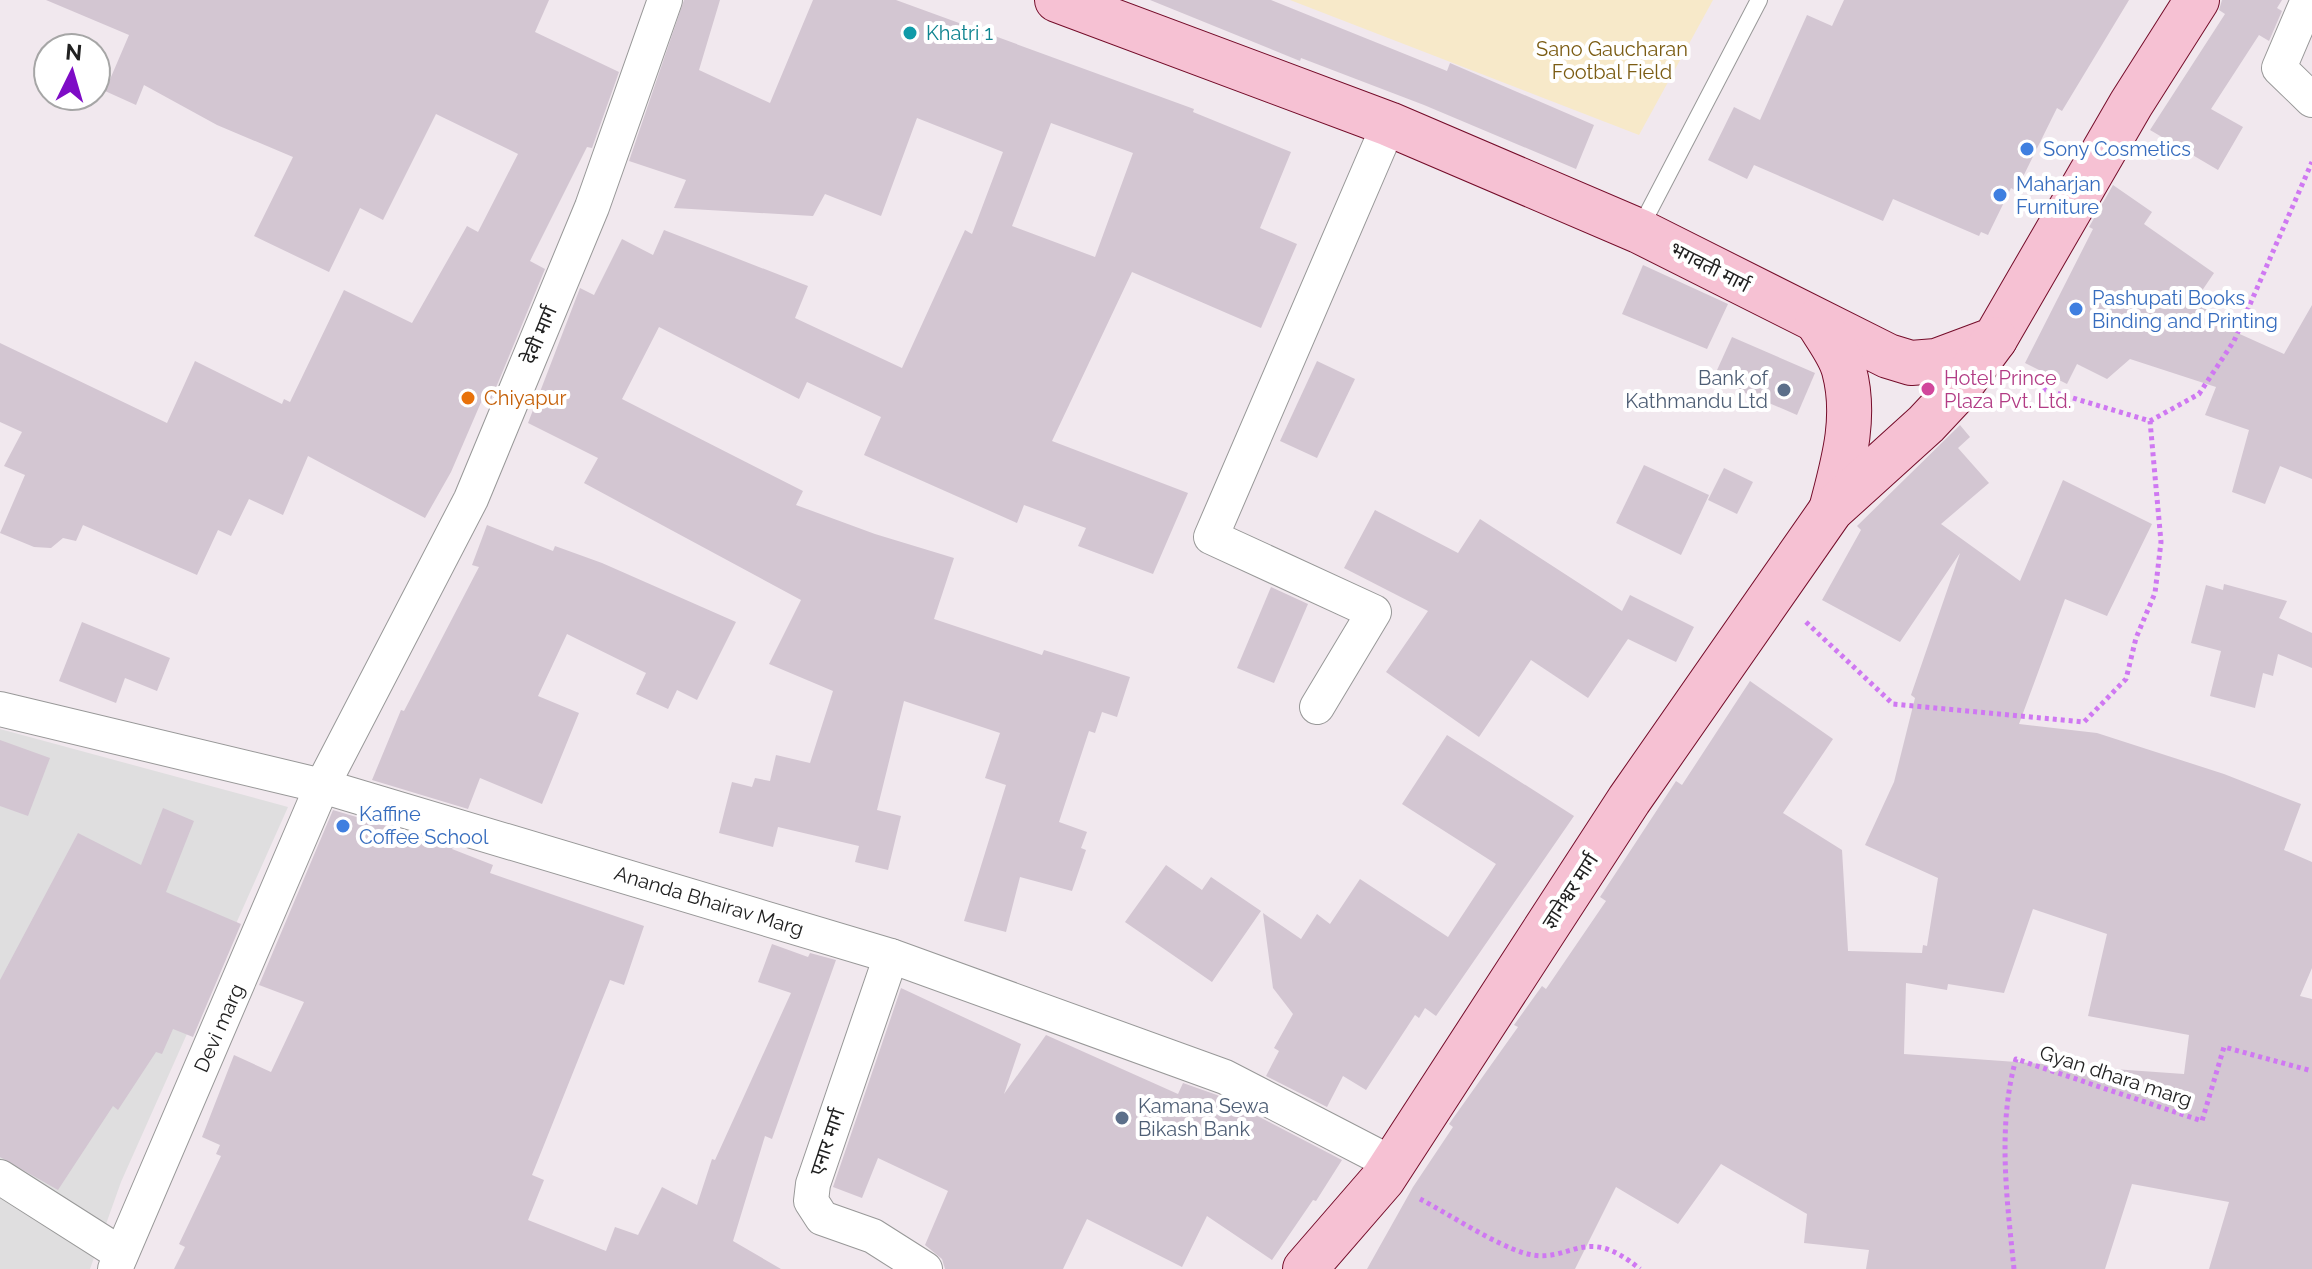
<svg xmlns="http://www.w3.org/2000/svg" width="2312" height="1269" font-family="Raleway,'Noto Sans Devanagari',sans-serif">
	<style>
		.residential { fill: #dfdedf }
		.park { fill: #f7e9c9 }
		.building { fill: #d3c6d2; fill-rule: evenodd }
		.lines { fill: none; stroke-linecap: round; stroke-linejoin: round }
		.lane-casing { stroke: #989898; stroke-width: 18 }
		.street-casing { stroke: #989898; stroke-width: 36 }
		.secondary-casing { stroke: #740c29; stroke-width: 46 }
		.path { stroke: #cf78f2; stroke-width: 5; stroke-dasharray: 4 4; stroke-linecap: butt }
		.lane { stroke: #fff; stroke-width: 16 }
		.street { stroke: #fff; stroke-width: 34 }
		.secondary { stroke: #f6c1d3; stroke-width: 44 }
		.culture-dot { fill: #0f9aa8; stroke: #fff; stroke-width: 3 }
		.shop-dot { fill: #3f7fe0; stroke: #fff; stroke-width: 3 }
		.hotel-dot { fill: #d1479c; stroke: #fff; stroke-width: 3 }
		.service-dot { fill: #5c6f8a; stroke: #fff; stroke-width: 3 }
		.food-dot { fill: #e8710a; stroke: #fff; stroke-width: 3 }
		.labels { text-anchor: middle; stroke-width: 8; stroke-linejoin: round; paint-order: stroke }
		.culture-label { font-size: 20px; fill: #0d838f; stroke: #fff; text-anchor: start }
		.park-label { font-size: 20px; fill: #7b5c13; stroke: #fff }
		.shop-label { font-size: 20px; fill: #366cbe; stroke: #fff; text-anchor: start }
		.street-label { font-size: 20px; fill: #212121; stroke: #fff }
		.service-label { font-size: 20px; fill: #4e5e75; stroke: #fff; text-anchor: end }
		.hotel-label { font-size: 20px; fill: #b23c85; stroke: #fff; text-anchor: start }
		.food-label { font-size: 20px; fill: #c56008; stroke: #fff; text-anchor: start }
	</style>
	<rect width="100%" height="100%" fill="#f1e8ee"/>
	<!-- residential -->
	<path class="residential" d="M0 729 288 807 121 1182 90 1269H0Z"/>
	<!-- park -->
	<path class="park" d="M1290 0H1713L1639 135Z"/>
	<!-- building -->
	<g class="building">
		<path d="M46 0H549L535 32 619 72 592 148 587 147 530 261 545 269 490 402 482 400 451 472 425 518 308 456 283 515 249 499 231 536 218 530 197 575 83 525 76 541 63 538 51 548 34 547 0 533 25 475 4 466 22 432 0 422V343L167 423 195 361 282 404 284 399 290 402 344 290 412 323 467 226 478 232 518 154 436 114 383 220 360 208 329 272 254 236 293 157 217 125 144 85 136 105 105 91 129 35Z"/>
		<path d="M684 0H720L699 70 770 103 813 0H896L1194 109 1193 112 1291 152 1260 228 1297 244 1261 328 1132 272 1052 441 1188 493 1153 574 1078 546 1086 528 1024 505 1017 523 864 455 881 417 807 382 799 399 659 327 622 399 803 491 796 505 875 534 954 558 934 619 1042 655 1044 650 1130 677 1117 717 1102 712 1095 733 1089 731 1059 822 1087 832 1081 848 1086 850 1072 891 1020 877 1006 932 964 921 1006 785 985 778 1000 733 904 701 877 810 901 816 888 870 855 862 859 846 778 827 773 847 719 833 732 782 752 787 755 778 770 781 776 755 810 763 833 691 769 664 801 600 584 483 598 458 528 423 580 288 594 295 622 239 653 255 664 230 808 286 795 318 902 368 965 230 972 234 1003 152 917 118 881 216 825 194 813 216 674 208 686 180 629 161ZM1051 123 1133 153 1095 257 1012 226Z"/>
		<path d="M1150 0H1271L1447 71 1450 63 1594 125 1576 169 1424 105 1301 58 1300 61Z"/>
		<path d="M1844 0H2129L2062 111 2057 108 2016 191 2011 188 1988 235 1981 232 1979 236 1893 199 1883 221 1754 165 1747 179 1708 160 1734 107 1760 120 1807 15 1832 26Z"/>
		<path d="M2222 0H2282L2277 8 2282 11 2269 41 2259 35 2211 109 2243 127 2218 170 2150 130 2225 14 2219 10Z"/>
		<path d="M2113 185 2152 212 2144 224 2214 273 2195 301 2207 310 2202 317 2284 354 2312 305V479L2280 466 2265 504 2232 492 2249 430 2205 415 2216 387 2130 359 2107 379 2077 364 2067 384 2025 363 2093 229 2089 227Z"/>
		<path d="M1643 265 1728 304 1707 349 1622 314Z"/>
		<path d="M1732 337 1815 373 1797 415 1713 379Z"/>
		<path d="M1317 361 1355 379 1317 458 1280 441Z"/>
		<path d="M1960 425 1970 437 1958 448 1989 483 1941 524 2020 581 2063 480 2152 524 2107 616 2065 599 2019 724 2097 733 2224 774 2301 804 2284 850 2312 862V968L2300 996 2312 999V1269H2209L2229 1202 2132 1184 2105 1269H1866L1869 1250 1804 1243 1807 1214 1721 1164 1678 1224 1616 1187 1575 1269H1367L1413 1187 1453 1127 1449 1124 1518 1027 1514 1025 1542 986 1546 989 1606 901 1600 897 1676 781 1682 785 1750 681 1833 739 1783 813 1842 850 1848 951 1922 953 1923 945 1927 946 1938 878 1865 845 1894 782 1915 698 1911 695 1960 553 1900 642 1822 600 1861 530 1857 526ZM2033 909 2107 934 2088 1016 2189 1035 2184 1074 1904 1054 1906 983 1947 990 1948 984 2004 993Z"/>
		<path d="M1644 465 1709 495 1681 555 1616 523Z"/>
		<path d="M1724 468 1753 482 1737 514 1708 500Z"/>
		<path d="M1375 510 1458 553 1480 519 1622 611 1630 595 1694 627 1676 662 1628 639 1588 698 1531 660 1479 737 1386 672 1428 611 1344 568Z"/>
		<path d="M487 525 553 551 555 546 602 563 736 622 697 700 677 690 668 709 636 694 646 673 567 634 538 696 579 713 542 804 480 778 468 809 372 780 401 710 404 711 479 567 472 565Z"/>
		<path d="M2224 584 2287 601 2279 618 2312 633V668L2278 654 2273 676 2263 673 2255 708 2210 696 2221 651 2191 643 2206 585 2223 590Z"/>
		<path d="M1271 587 1308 604 1274 683 1237 668Z"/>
		<path d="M82 622 170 658 157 691 125 678 116 703 59 681Z"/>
		<path d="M1447 735 1574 816 1436 1016 1425 1008 1419 1018 1415 1015 1366 1090 1343 1076 1327 1107 1266 1076 1279 1051 1274 1048 1293 1014 1273 988 1263 913 1301 939 1317 914 1330 924 1360 879 1448 937 1496 864 1402 804Z"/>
		<path d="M0 740 50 758 28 816 0 806Z"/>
		<path d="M163 808 194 821 166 892 241 924 193 1037 173 1029 162 1054 156 1052 118 1110 113 1106 58 1190 0 1157V980L78 833 141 865Z"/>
		<path d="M333 810 454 846 452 849 493 865 490 873 644 926 624 985 610 980 532 1175 544 1180 528 1220 606 1251 615 1227 638 1235 662 1187 697 1205 712 1159 715 1160 791 993 758 982 772 944 808 957 810 953 836 960 772 1139 765 1136 733 1241 781 1269H174L185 1247 179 1244 221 1156 216 1154 220 1145 202 1137 234 1055 271 1072 304 1002 259 985Z"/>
		<path d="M1166 865 1202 890 1211 877 1261 911 1212 982 1125 922Z"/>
		<path d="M901 988 1021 1044 1004 1094 1046 1035 1178 1094 1183 1083 1217 1095 1342 1160 1316 1201 1313 1200 1272 1260 1207 1216 1182 1267 1087 1219 1063 1269H945L942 1259 925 1245 948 1191 878 1158 862 1198 833 1187Z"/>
	</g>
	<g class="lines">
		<!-- lane casing -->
		<g class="lane-casing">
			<path id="lane" d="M1639 230 1759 0"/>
		</g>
		<!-- street casing -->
		<g class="street-casing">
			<g id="street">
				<path d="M2308 0 2279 68 2312 100"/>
				<path d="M1317 707 1374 612 1211 537 1389 124"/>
				<path d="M0 709 322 786 891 956 1225 1077 1393 1164"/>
				<path d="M891 956 813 1184 811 1201 822 1218 873 1236 925 1269"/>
				<path d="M0 1177 121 1254"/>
				<path d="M115 1269 322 786 471 499 592 207 665 0"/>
			</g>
		</g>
		<!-- secondary casing -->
		<g class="secondary-casing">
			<g id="secondary">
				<path d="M1057 0 1389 124 1639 231 1888 356 1911 363 1936 361 1995 339 2131 104 2197 0"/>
				<path d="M1817 321C1826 336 1840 354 1844 370 1857 418 1843 464 1831 510"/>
				<path d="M1305 1269 1383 1179 1629 800 1831 510 1926 424 1955 393 1995 339"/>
			</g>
		</g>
		<!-- path -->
		<g class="path">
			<path d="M2024 373 2046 390 2150 421 2199 394 2234 341 2312 162"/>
			<path d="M1806 622 1893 704 2084 722 2126 679 2136 638 2155 593 2161 542 2150 421"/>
			<path d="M1420 1199C1449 1214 1494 1244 1524 1253 1571 1267 1582 1221 1640 1269"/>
			<path d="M2014 1269C2007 1200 1997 1126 2016 1059L2202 1121 2224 1047 2312 1071"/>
		</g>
		<!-- lane -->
		<use href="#lane" class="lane"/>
		<!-- street -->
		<use href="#street" class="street"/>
		<!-- secondary -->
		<use href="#secondary" class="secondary"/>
	</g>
	<!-- markers -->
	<circle class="culture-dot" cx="910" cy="33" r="8"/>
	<g class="shop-dot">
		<circle cx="2027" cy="149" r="8"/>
		<circle cx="2000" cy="195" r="8"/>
		<circle cx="2076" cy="309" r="8"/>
		<circle cx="343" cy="826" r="8"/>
	</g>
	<circle class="hotel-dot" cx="1928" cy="389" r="8"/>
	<g class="service-dot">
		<circle cx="1784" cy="390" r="8"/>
		<circle cx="1122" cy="1118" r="8"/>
	</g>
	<circle class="food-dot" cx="468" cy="398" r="8"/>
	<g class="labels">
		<!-- culture labels -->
		<g class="culture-label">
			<text x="926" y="40">Khatri 1</text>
		</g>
		<!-- park labels -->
		<g class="park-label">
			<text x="1612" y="56">Sano Gaucharan<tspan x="1612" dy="23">Footbal Field</tspan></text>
		</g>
		<!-- shop labels -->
		<g class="shop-label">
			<text x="2043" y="156">Sony Cosmetics</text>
			<text x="2016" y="191">Maharjan<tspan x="2016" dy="23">Furniture</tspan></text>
			<text x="2092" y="305">Pashupati Books<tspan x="2092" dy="23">Binding and Printing</tspan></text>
			<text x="359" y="821">Kaffine<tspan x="359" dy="23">Coffee School</tspan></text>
		</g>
		<!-- street labels -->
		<g class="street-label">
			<text transform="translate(1710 267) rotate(27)" y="7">भगवती मार्ग</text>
			<text transform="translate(539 335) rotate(-67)" y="7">देवी मार्ग</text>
			<text transform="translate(1570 891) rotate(-57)" y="7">ज्ञानेश्वर मार्ग</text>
			<text transform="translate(709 901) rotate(17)" y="7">Ananda Bhairav Marg</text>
			<text transform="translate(219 1028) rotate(-66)" y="7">Devi marg</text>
			<text transform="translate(2116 1076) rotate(18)" y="7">Gyan dhara marg</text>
			<text transform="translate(827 1142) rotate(-71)" y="7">एनार मार्ग</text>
		</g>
		<!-- service labels -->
		<g class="service-label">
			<text x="1768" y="385">Bank of<tspan x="1768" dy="23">Kathmandu Ltd</tspan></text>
			<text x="1138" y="1113" text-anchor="start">Kamana Sewa<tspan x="1138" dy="23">Bikash Bank</tspan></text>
		</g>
		<!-- hotel labels -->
		<g class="hotel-label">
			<text x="1944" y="385">Hotel Prince<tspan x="1944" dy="23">Plaza Pvt. Ltd.</tspan></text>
		</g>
		<!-- food labels -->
		<g class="food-label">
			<text x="484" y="405">Chiyapur</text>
		</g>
	</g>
	<!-- north arrow -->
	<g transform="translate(72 72) rotate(5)"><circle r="38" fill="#ffffff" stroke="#a6a6a6" stroke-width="2"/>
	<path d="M0-6L14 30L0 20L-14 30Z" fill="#7e0cc6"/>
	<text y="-12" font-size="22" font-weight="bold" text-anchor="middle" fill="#212121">N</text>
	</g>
</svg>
